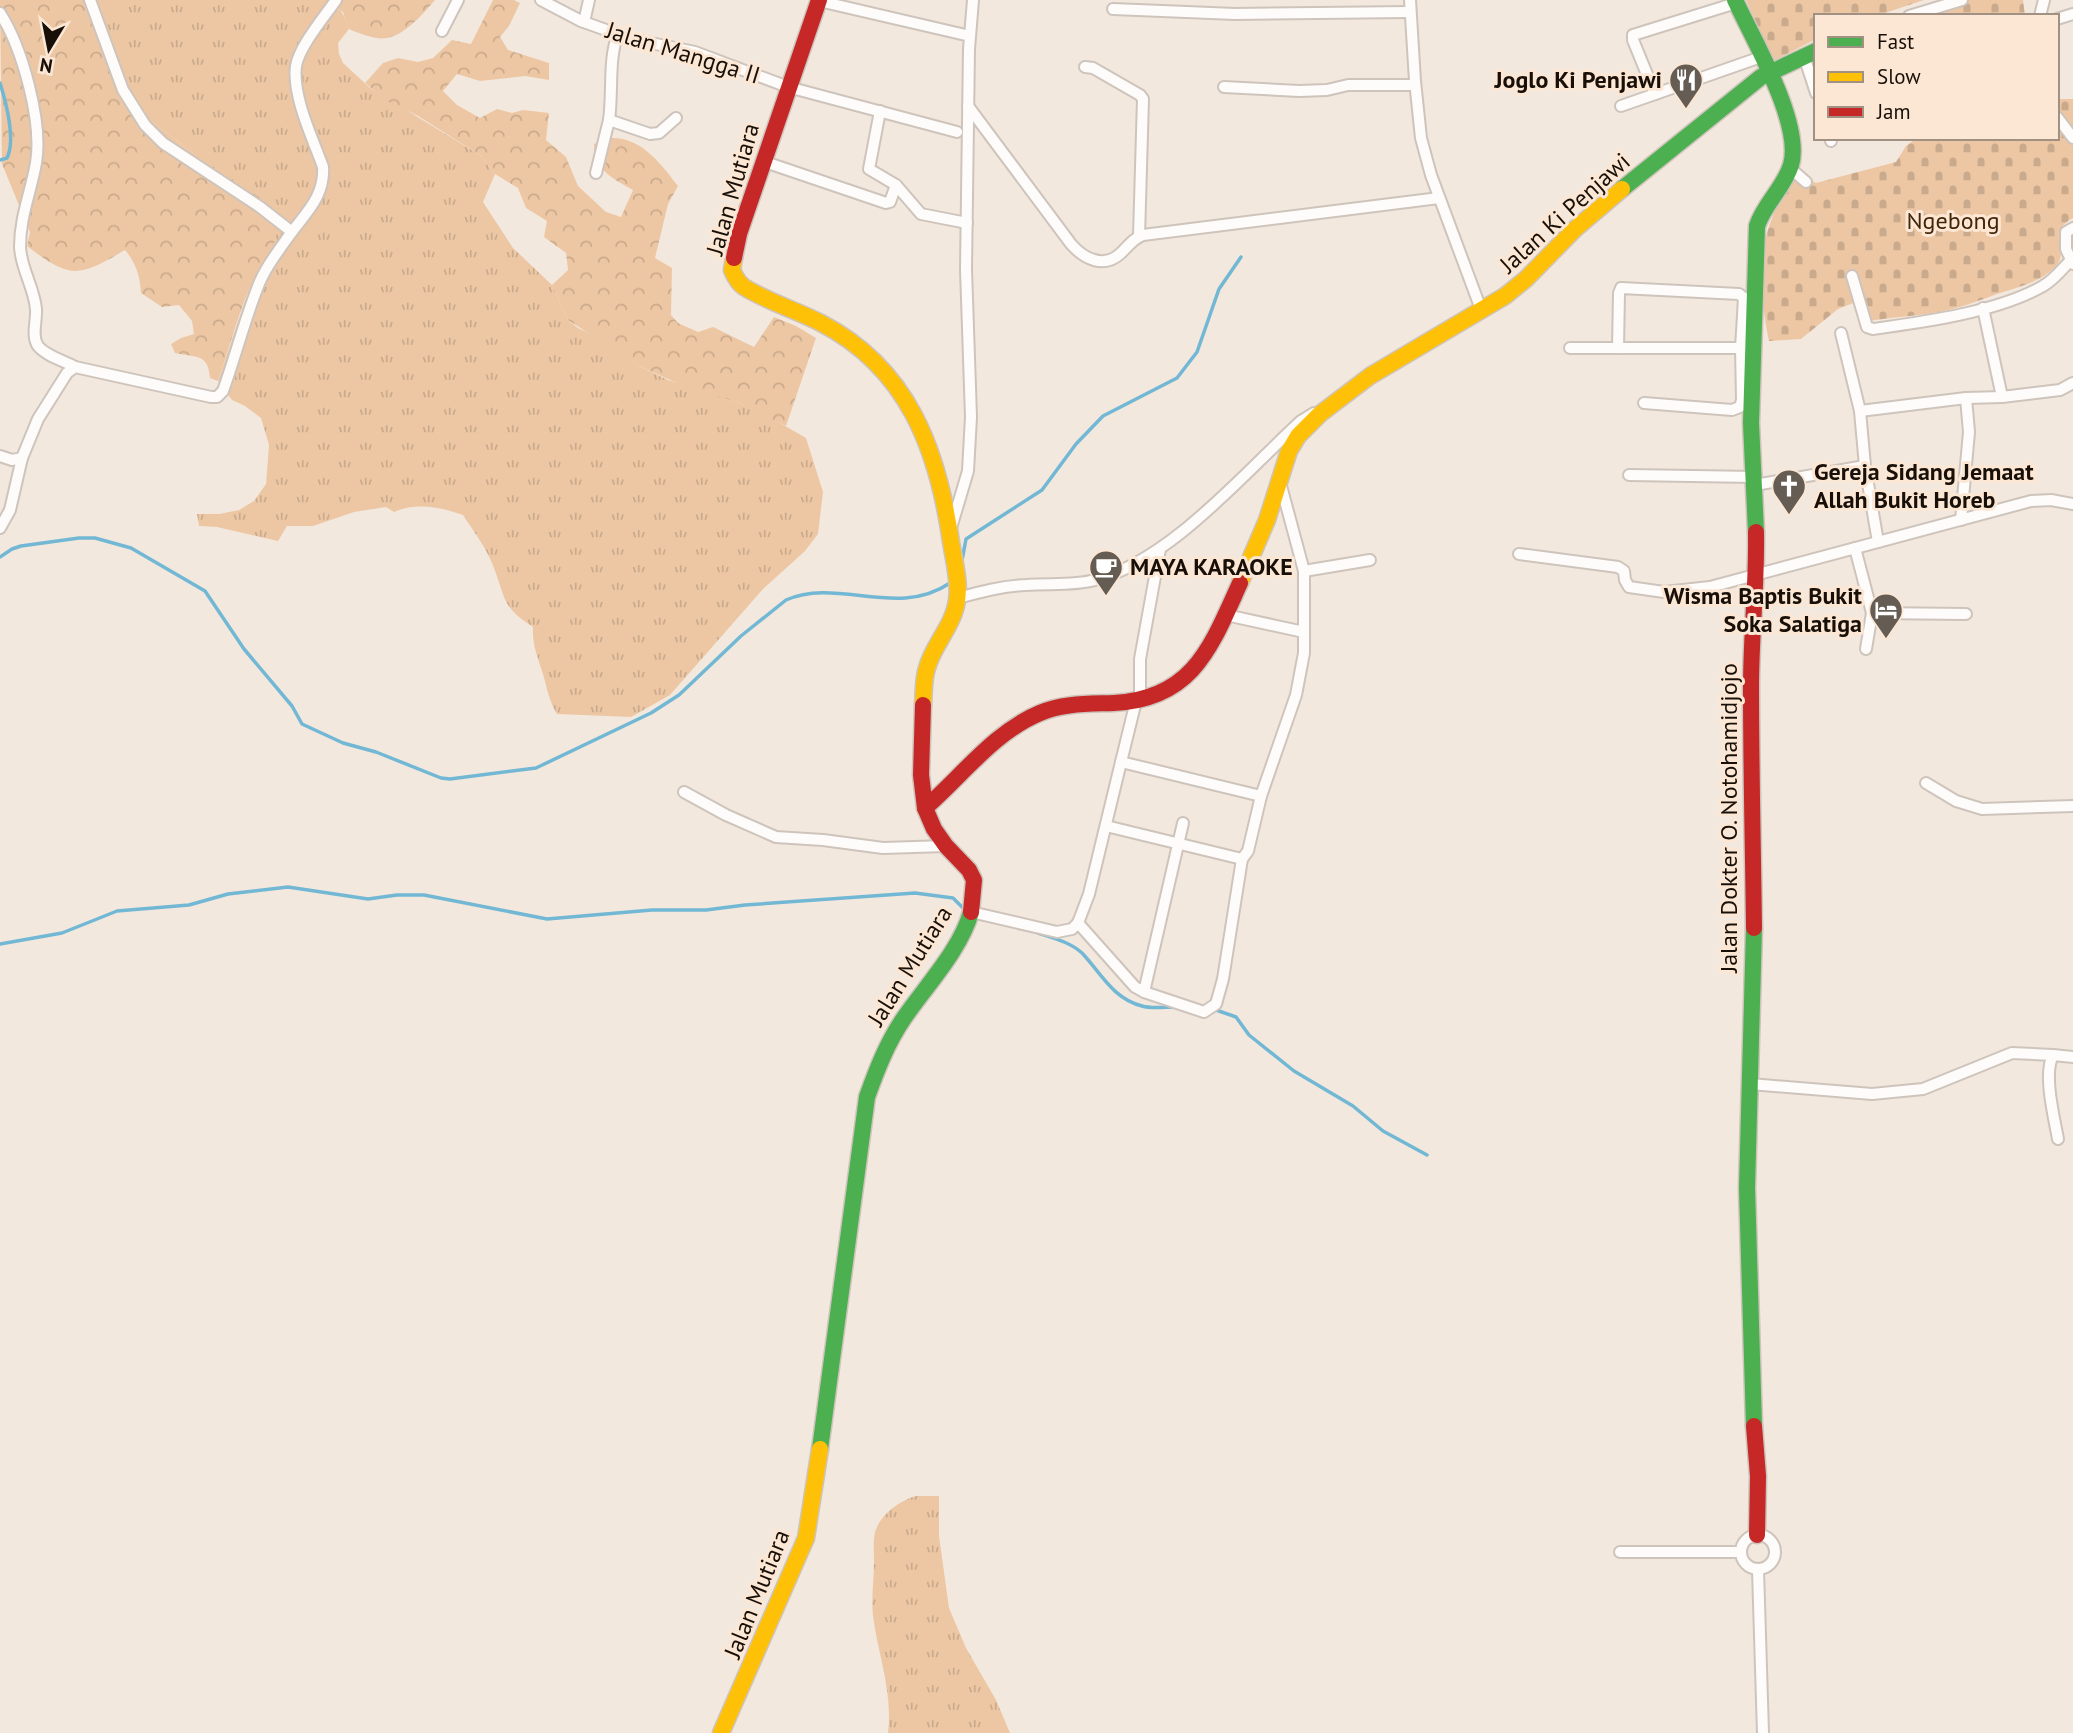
<svg xmlns="http://www.w3.org/2000/svg" width="2073" height="1733" font-family="'PT Sans',sans-serif">
	<style>
		.grass { fill: url(#grass-tufts) }
		.forest { fill: url(#forest-crowns) }
		.cemetery { fill: url(#cemetery-stones) }
		.lines { fill: none; stroke-linecap: round; stroke-linejoin: round }
		.stream { stroke: #72b8d4; stroke-width: 3.5 }
		.street-casing { stroke: #cec4bc; stroke-width: 14 }
		.fast-casing { stroke: #cec4bc; stroke-width: 19 }
		.slow-casing { stroke: #cec4bc; stroke-width: 19 }
		.jam-casing { stroke: #cec4bc; stroke-width: 19 }
		.street { stroke: #fdfcfa; stroke-width: 10 }
		.fast { stroke: #4caf50; stroke-width: 16 }
		.slow { stroke: #ffc107; stroke-width: 16 }
		.jam { stroke: #c62828; stroke-width: 16 }
		.labels { text-anchor: middle; stroke-width: 6; stroke-linejoin: round; paint-order: stroke }
		.street-label { font-size: 24px; fill: #181008; stroke: #fce7d5 }
		.poi-label { font-size: 24px; font-weight: bold; fill: #181008; stroke: #fce7d5; text-anchor: end }
		.park-label { font-size: 24px; fill: #402508; stroke: #fce7d5 }
	</style>
	<defs>
		<pattern id="grass-tufts" width="24" height="20" patternUnits="userSpaceOnUse" patternTransform="scale(1.75)"><rect width="24" height="20" fill="#edc7a4"/><path d="M3 7l-1-3M5 7V3M7 7l1-3M15 17l-1-3M17 17v-4M19 17l1-3" fill="none" stroke="#caaa8c"/></pattern>
		<pattern id="forest-crowns" width="20" height="18" patternUnits="userSpaceOnUse" patternTransform="scale(1.75)"><rect width="20" height="18" fill="#edc7a4"/><path d="M2 6a3 3 0 1 1 6 0M12 15a3 3 0 1 1 6 0" fill="none" stroke="#caaa8c"/></pattern>
		<pattern id="cemetery-stones" width="16" height="16" patternUnits="userSpaceOnUse" patternTransform="scale(1.75)"><rect width="16" height="16" fill="#edc7a4"/><path d="M2 7V4a2 2 0 0 1 4 0v3zM10 15v-3a2 2 0 0 1 4 0v3z" fill="#caaa8c"/></pattern>
	</defs>
	<rect width="100%" height="100%" fill="#f3e8de"/>
	<!-- grass -->
	<g class="grass">
		<path d="M94 0H321C338 9 344 9 349 29L338 43 339 54 343 63 370 88 480 155 495 174 483 202 513 248 552 285 568 320 578 328 601 339 639 366 668 380 738 402 766 415 806 438 823 492 818 534 805 551 763 589 670 695 631 717 557 714C548 699 547 687 542 671 537 655 532 644 533 627 502 607 506 600 494 568 487 549 474 532 463 515 440 507 416 502 394 512L386 507 354 512 313 526H287L278 541 217 527 199 526 197 514H219L239 510 254 501 266 484 269 445 261 418 245 406 232 400 218 381 248 292 271 252 193 153 142 114 119 74Z"/>
		<path d="M916 1496H939V1536L949 1608 966 1648 996 1700 1010 1733H888C893 1692 878 1655 873 1616 871 1599 874 1579 874 1562 874 1549 872 1536 878 1525 885 1511 902 1500 916 1496Z"/>
	</g>
	<!-- forest -->
	<g class="forest">
		<path d="M0 0H94L119 74 142 114 193 153 271 205C291 236 258 267 247 294 236 322 228 352 218 381L210 378C208 353 197 358 175 353L171 344 181 338 194 334 192 321 179 305 162 307 141 293C140 276 136 263 125 250 78 278 70 279 27 246L30 232 2 164Z"/>
		<path d="M321 0H435C424 13 405 35 387 38 376 40 360 34 349 29L343 12Z"/>
		<path d="M493 0H514L520 3 509 26 500 37 508 50 549 63V80L525 76 480 81 457 74 443 91 457 105 480 118 497 109 512 113 523 110 549 113 546 140 566 157 578 186 606 212 621 217 633 190C612 178 594 170 594 144 599 142 605 138 610 138 641 136 662 165 678 186L668 204 655 258 672 268 671 315 678 323 698 332 713 327 754 347 774 317 796 326 816 338 786 426 738 402 688 388 639 366 568 320 552 285 568 270 566 253 544 237 547 221 526 208 518 188 495 174 480 155 418 116 387 101 365 83 383 63 398 58 418 62 433 58 452 40 471 44Z"/>
	</g>
	<!-- cemetery -->
	<g class="cemetery">
		<path d="M1746 0H1924L1876 16H1816V39L1773 61Z"/>
		<path d="M1939 0H2023L2025 16H1946Z"/>
		<path d="M2057 99H2073V218C2043 234 2073 252 2054 268 2040 282 2018 287 2000 293 1983 299 1966 306 1948 310 1922 316 1894 317 1867 321L1856 302 1838 309 1801 339 1769 341C1762 307 1758 267 1767 233 1772 215 1782 195 1791 178L1800 175 1816 183 1896 162 1906 146 1917 138H2057Z"/>
	</g>
	<g class="lines">
		<!-- stream -->
		<g class="stream">
			<path d="M0 83C6 102 16 140 7 158L0 160"/>
			<path d="M0 557 12 549 21 546 79 538H95L131 548 205 591 244 649 292 706 302 724 343 743 376 752 441 778 450 779 536 768 651 713 679 695 741 636 786 600C838 577 897 619 950 583"/>
			<path d="M961 566 966 539 1042 490 1076 444 1103 416 1177 378 1197 352 1219 289 1241 257"/>
			<path d="M1038 933C1053 938 1070 942 1082 953 1101 973 1113 999 1142 1006 1151 1009 1165 1007 1174 1007"/>
			<path d="M0 944 62 933 117 911 189 905 228 894 288 887 368 899 397 895H424L547 919 652 910H706L745 905 915 893 953 898 967 912"/>
			<path d="M1216 1010 1236 1017 1249 1035 1294 1071 1353 1106 1383 1131 1427 1155"/>
		</g>
		<!-- street casing -->
		<g class="street-casing">
			<g id="street">
				<path d="M90 0 123 90 145 125 163 143 260 207 292 232"/>
				<path d="M541 0 581 21 631 39 695 52 788 87 957 132"/>
				<path d="M1410 0 1415 81 1421 138 1431 175 1482 312"/>
				<path d="M819 1 970 36"/>
				<path d="M1113 9 1235 14 1410 12"/>
				<path d="M0 13C22 47 43 122 36 163 31 192 20 216 20 247 21 269 34 287 36 309 37 320 31 336 38 346 46 356 65 361 75 367"/>
				<path d="M1909 16 1962 0"/>
				<path d="M2040 16 2044 0"/>
				<path d="M2057 19 2073 14"/>
				<path d="M584 22 589 0"/>
				<path d="M442 31 458 0"/>
				<path d="M1804 56 1816 93"/>
				<path d="M1085 67 1093 68 1140 95 1143 99 1139 236"/>
				<path d="M1224 87 1299 91 1327 90 1348 85H1415"/>
				<path d="M1655 94 1633 40V35L1736 3"/>
				<path d="M968 106 1071 244C1084 259 1104 269 1121 253 1128 246 1134 238 1143 235L1439 198"/>
				<path d="M1621 106 1761 57"/>
				<path d="M880 111 869 169 896 185 921 214 967 223"/>
				<path d="M2057 117 2073 138"/>
				<path d="M609 120C613 93 608 59 618 34"/>
				<path d="M1830 138 1831 141"/>
				<path d="M762 161 886 203 890 202 896 185"/>
				<path d="M1790 168 1806 182"/>
				<path d="M596 173 609 120 650 134 659 133 676 118"/>
				<path d="M2073 228 2066 232V249L2073 264"/>
				<path d="M1852 276 1867 327 1873 329C1924 322 1998 312 2043 286 2054 280 2062 269 2071 260"/>
				<path d="M1983 308 2002 397 2060 390 2073 383"/>
				<path d="M1841 333 1860 411"/>
				<path d="M1570 348H1747"/>
				<path d="M1618 348 1619 293 1621 288 1739 294 1744 298 1741 348 1742 400 1740 407 1732 410 1644 403"/>
				<path d="M0 456 12 460 22 458 38 419 67 373 75 367 211 397H217L223 391C235 358 244 322 257 289 264 269 279 250 291 233 307 212 325 195 323 167 313 139 292 96 296 66 299 47 324 17 336 0"/>
				<path d="M1629 475 1755 477"/>
				<path d="M1755 485 1865 466"/>
				<path d="M1961 520 1969 432 1966 398"/>
				<path d="M0 528 10 510 22 458"/>
				<path d="M951 528 968 471 971 417 966 269 969 49 973 0"/>
				<path d="M1878 542 1865 466 1860 411 1966 398 2002 397"/>
				<path d="M1855 548 1872 613 1966 614"/>
				<path d="M1519 554 1618 567 1624 571 1625 580 1629 587 1664 592 1710 587 2031 501 2051 500 2073 504"/>
				<path d="M1304 571 1370 560"/>
				<path d="M958 598C980 592 1002 586 1026 585 1049 583 1073 586 1095 580 1171 560 1244 473 1301 421L1314 413"/>
				<path d="M1226 615 1304 632"/>
				<path d="M1866 649 1872 613"/>
				<path d="M1136 701 1121 762 1261 796 1296 695 1304 653V571L1280 482"/>
				<path d="M1140 701V659L1160 549"/>
				<path d="M1926 783 1956 801 1982 809 2073 806"/>
				<path d="M684 792 726 815 776 837 823 840 883 848 946 846"/>
				<path d="M1106 826 1242 859 1248 851 1261 796"/>
				<path d="M971 912 1057 932 1072 929 1078 923 1089 894 1121 762"/>
				<path d="M1078 923 1135 987 1144 992 1183 823"/>
				<path d="M1144 992 1204 1012 1216 1004 1223 979 1242 859"/>
				<path d="M1750 1084 1872 1094 1923 1089 2012 1053 2053 1055"/>
				<path d="M2058 1139C2054 1117 2043 1074 2053 1055L2073 1057"/>
				<circle cx="1758" cy="1552" r="17"/>
				<path d="M1620 1552H1740"/>
				<path d="M1758 1570 1763 1733"/>
			</g>
		</g>
		<!-- fast casing -->
		<g class="fast-casing">
			<g id="fast">
				<path d="M1735 0C1753 39 1803 124 1791 165 1784 188 1764 204 1757 226L1751 423 1756 532"/>
				<path d="M1622 189 1761 77 1816 51"/>
				<path d="M1754 928 1747 1188 1754 1426"/>
				<path d="M820 1449 867 1097C877 1069 887 1043 904 1018 926 986 961 949 971 912"/>
			</g>
		</g>
		<!-- slow casing -->
		<g class="slow-casing">
			<g id="slow">
				<path d="M734 258 732 270C735 277 738 283 744 287 768 302 796 310 821 323 908 368 938 450 951 542 954 560 960 583 957 600 954 625 933 645 927 668 923 680 924 693 923 705"/>
				<path d="M1240 583 1267 520 1289 451 1298 436 1320 414 1370 376 1505 296 1526 279 1575 229 1622 189"/>
				<path d="M721 1733 806 1538 820 1449"/>
			</g>
		</g>
		<!-- jam casing -->
		<g class="jam-casing">
			<g id="jam">
				<path d="M734 258 739 234 819 0"/>
				<path d="M923 705 921 775 925 808 934 829 946 846 969 870 974 880 971 912"/>
				<path d="M925 808C962 776 994 732 1040 713 1063 703 1089 704 1114 703 1193 699 1211 647 1240 583"/>
				<path d="M1754 928C1753 848 1751 767 1751 687 1751 635 1757 584 1756 532"/>
				<path d="M1754 1426 1758 1476 1757 1535"/>
			</g>
		</g>
		<!-- street -->
		<use href="#street" class="street"/>
		<!-- fast -->
		<use href="#fast" class="fast"/>
		<!-- slow -->
		<use href="#slow" class="slow"/>
		<!-- jam -->
		<use href="#jam" class="jam"/>
	</g>
	<!-- icons -->
	<defs>
		<g id="restaurant-pin" transform="scale(1.75)"><path d="M0 17L-7.5 6A9.5 9.5 0 1 1 7.5 6Z" fill="#655c53" stroke="#fce7d5"/><path d="M-5-6h1v4h1v-4h1v4h1v-4h1v5L-1.5 .5V6h-2V.5L-5-1ZM5-6V6H3V1.5H1.5Q1.5-4 5-6Z" fill="#fff"/></g>
		<g id="church-pin" transform="scale(1.75)"><path d="M0 17L-7.5 6A9.5 9.5 0 1 1 7.5 6Z" fill="#655c53" stroke="#fce7d5"/><path d="M-1.2-6h2.4v3.5h3.3v2.4h-3.3V6h-2.4V-.1h-3.3v-2.4h3.3Z" fill="#fff"/></g>
		<g id="cafe-pin" transform="scale(1.75)"><path d="M0 17L-7.5 6A9.5 9.5 0 1 1 7.5 6Z" fill="#655c53" stroke="#fce7d5"/><path d="M-5.5-4.5H6V0H3Q3 3.5 0 3.5H-2.5Q-5.5 3.5-5.5 0ZM3-3.2v2h1.7v-2ZM-6 4.5H4V6H-6Z" fill="#fff"/></g>
		<g id="hotel-pin" transform="scale(1.75)"><path d="M0 17L-7.5 6A9.5 9.5 0 1 1 7.5 6Z" fill="#655c53" stroke="#fce7d5"/><path d="M-6-4.5h1.5V1H6V5H4.5V3h-9V5H-6ZM-4 0a1.8 1.8 0 1 1 3.6 0ZM.5 0V-2.5h3Q6-2.5 6 0Z" fill="#fff"/></g>
	</defs>
	<g fill-rule="evenodd">
		<use href="#restaurant-pin" x="1686" y="80"/>
		<use href="#church-pin" x="1789" y="486"/>
		<use href="#cafe-pin" x="1106" y="567"/>
		<use href="#hotel-pin" x="1886" y="610"/>
	</g>
	<g class="labels">
		<!-- street labels -->
		<g class="street-label">
			<text transform="translate(683 53) rotate(17)" y="8">Jalan Mangga II</text>
			<text transform="translate(733 189) rotate(-74)" y="8">Jalan Mutiara</text>
			<text transform="translate(1565 213) rotate(-42)" y="8">Jalan Ki Penjawi</text>
			<text transform="translate(1729 818) rotate(-90)" y="8">Jalan Dokter O. Notohamidjojo</text>
			<text transform="translate(910 966) rotate(-58)" y="8">Jalan Mutiara</text>
			<text transform="translate(757 1594) rotate(-68)" y="8">Jalan Mutiara</text>
		</g>
		<!-- poi labels -->
		<g class="poi-label">
			<text x="1662" y="88">Joglo Ki Penjawi</text>
			<text x="1814" y="480" text-anchor="start">Gereja Sidang Jemaat<tspan x="1814" dy="28">Allah Bukit Horeb</tspan></text>
			<text x="1130" y="575" text-anchor="start">MAYA KARAOKE</text>
			<text x="1862" y="604">Wisma Baptis Bukit<tspan x="1862" dy="28">Soka Salatiga</tspan></text>
		</g>
		<!-- park labels -->
		<g class="park-label">
			<text x="1953" y="229">Ngebong</text>
		</g>
	</g>
	<!-- legend -->
	<rect x="1814" y="14" width="245" height="126" fill="#fce7d5" stroke="#a19183" stroke-width="2"/>
	<rect x="1828" y="37" width="35" height="10" fill="#4caf50" stroke="#a19183" stroke-width="2"/>
	<text x="1877" y="49" font-size="21" fill="#181008">Fast</text>
	<rect x="1828" y="72" width="35" height="10" fill="#ffc107" stroke="#a19183" stroke-width="2"/>
	<text x="1877" y="84" font-size="21" fill="#181008">Slow</text>
	<rect x="1828" y="107" width="35" height="10" fill="#c62828" stroke="#a19183" stroke-width="2"/>
	<text x="1877" y="119" font-size="21" fill="#181008">Jam</text>
	<!-- north arrow -->
	<g transform="translate(49 49) rotate(190)" stroke="#fce7d5" stroke-width="5" paint-order="stroke">
	<path d="M0-5L12 26L0 18L-12 26Z" fill="#181008"/>
	<text y="-10" font-size="19" font-weight="bold" text-anchor="middle" fill="#181008">N</text>
	</g>
</svg>
